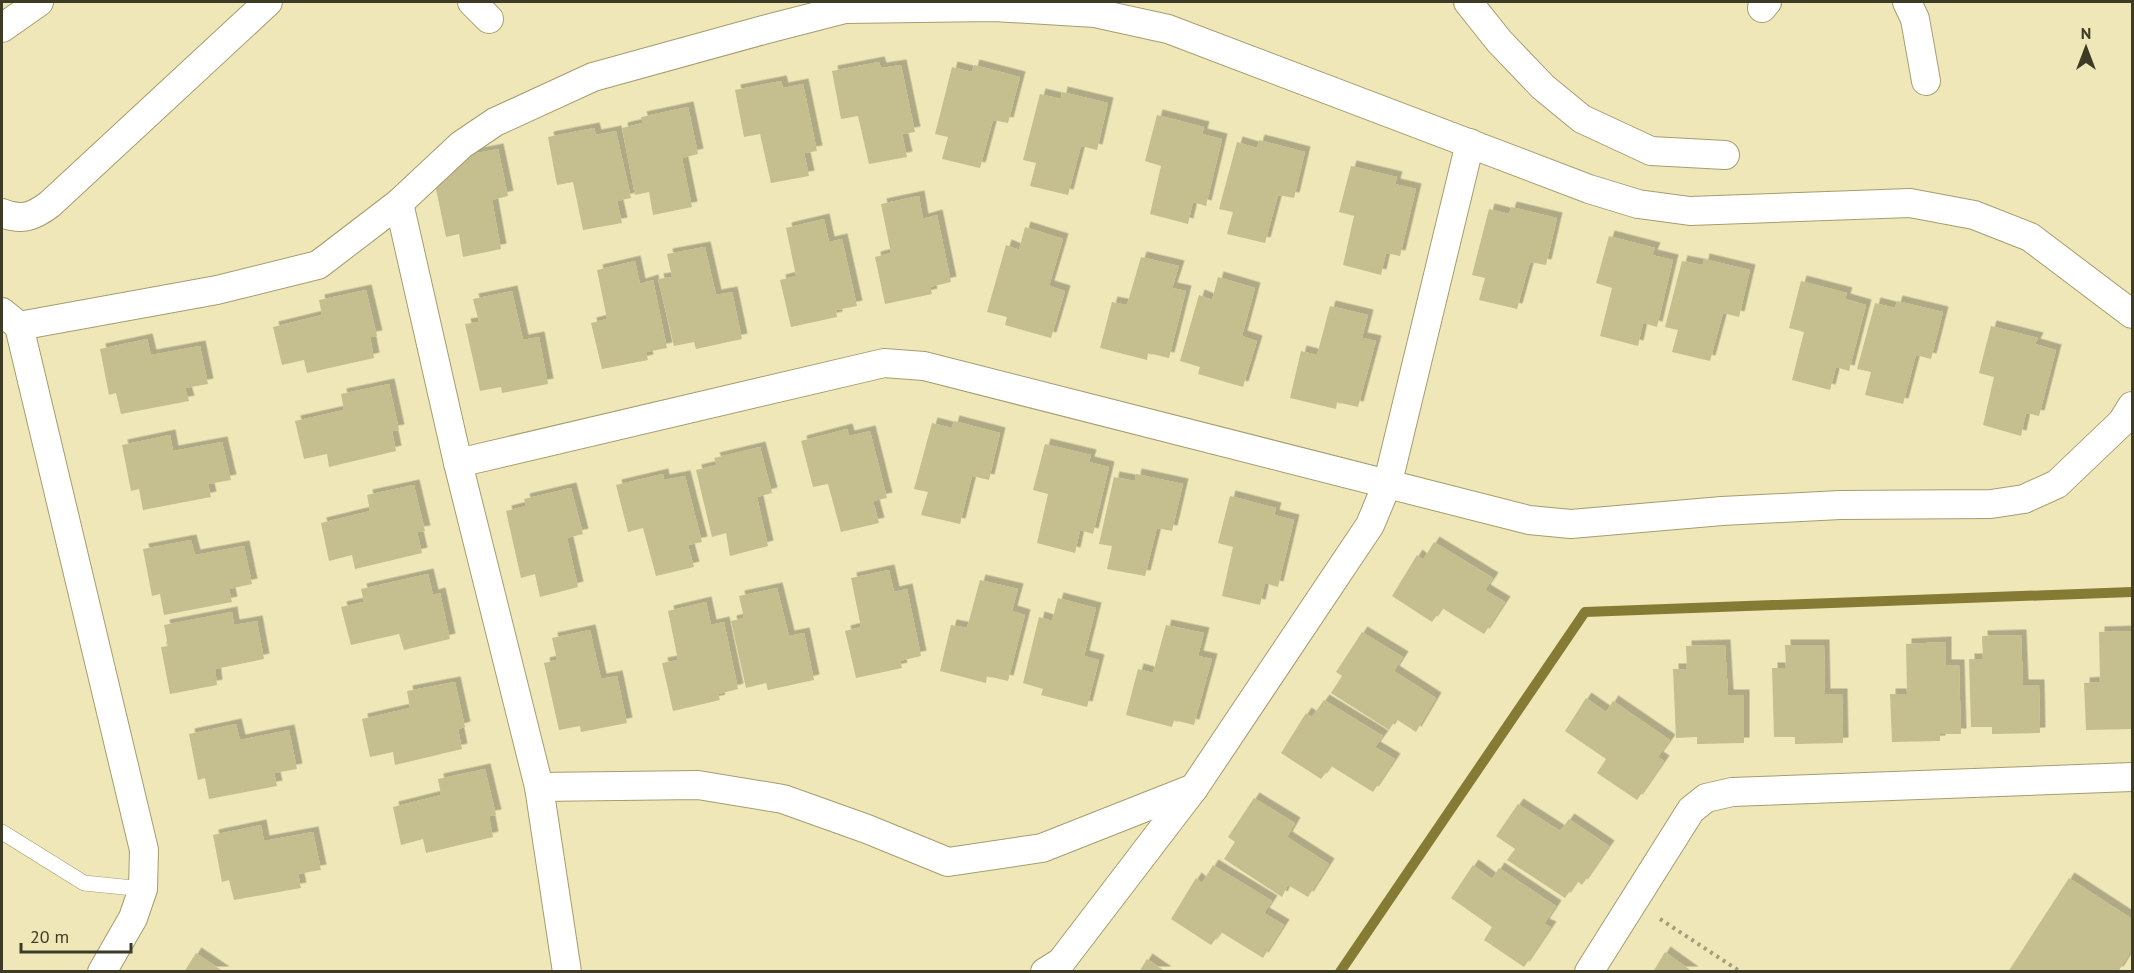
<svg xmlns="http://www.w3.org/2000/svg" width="2134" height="973" font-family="'PT Sans',sans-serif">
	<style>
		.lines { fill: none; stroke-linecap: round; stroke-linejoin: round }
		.stream { stroke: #867b35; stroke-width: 10 }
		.building { fill: #c5be8f; filter: url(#shadow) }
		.lane-casing { stroke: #a49d6f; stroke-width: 16 }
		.street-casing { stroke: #a49d6f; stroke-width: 30 }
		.path { stroke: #a39d79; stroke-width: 4; stroke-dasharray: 3 4.5; stroke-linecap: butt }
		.lane { stroke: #fff; stroke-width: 15 }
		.street { stroke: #fff; stroke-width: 28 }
	</style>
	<defs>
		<filter id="shadow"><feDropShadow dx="5.5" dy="-5.5" stdDeviation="0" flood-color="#0004"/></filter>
	</defs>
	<rect width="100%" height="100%" fill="#efe7b7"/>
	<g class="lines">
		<!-- stream -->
		<path class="stream" d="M1340 972 1585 612 2132 592"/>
	</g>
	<!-- building -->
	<g class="building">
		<path d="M879 62 881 68 901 65 915 132 902 134 907 157 869 164 858 116 841 119 832 71Z"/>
		<path d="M974 65 1020 77 1008 123 993 120 980 168 942 159 948 137 935 134 952 67 972 72Z"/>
		<path d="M781 81 783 88 803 84 817 151 804 153 809 176 771 183 760 134 744 137 735 90Z"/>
		<path d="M1062 92 1108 103 1097 150 1081 146 1068 195 1030 186 1036 163 1023 160 1040 94 1061 99Z"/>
		<path d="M688 107 698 154 682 158 692 207 653 215 649 192 635 195 622 128 643 123 641 117Z"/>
		<path d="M1157 115 1204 127 1202 134 1222 139 1206 206 1193 202 1188 224 1150 214 1161 166 1145 161Z"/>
		<path d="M594 128 596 135 616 131 631 198 617 201 622 223 583 230 573 182 557 185 548 137Z"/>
		<path d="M1259 140 1305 152 1294 198 1278 195 1265 243 1227 234 1233 212 1219 209 1237 142 1257 148Z"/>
		<path d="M498 149 508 196 492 200 501 249 463 257 459 234 446 237 432 170 451 158Z"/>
		<path d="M1351 166 1397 177 1395 184 1416 189 1400 256 1386 253 1381 275 1343 265 1354 216 1339 212Z"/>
		<path d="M919 196 923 219 937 215 951 282 930 287 932 294 885 304 875 257 891 253 881 204Z"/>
		<path d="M1511 207 1557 218 1546 265 1530 262 1517 309 1479 300 1485 278 1472 275 1489 209 1509 214Z"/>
		<path d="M824 219 829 242 842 239 857 306 836 310 837 317 791 327 780 280 796 276 786 228Z"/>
		<path d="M1025 227 1063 239 1049 286 1065 291 1051 338 1005 325 1007 317 987 312 1006 245 1019 250Z"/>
		<path d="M1609 236 1655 248 1652 255 1673 260 1657 327 1643 323 1638 346 1600 336 1612 288 1596 283Z"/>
		<path d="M705 247 716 295 732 292 742 339 696 349 694 342 674 346 658 279 672 277 667 254Z"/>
		<path d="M1141 257 1179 266 1172 288 1186 291 1169 358 1148 353 1147 360 1100 348 1112 302 1127 305Z"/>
		<path d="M1704 259 1750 270 1739 317 1723 313 1710 361 1672 352 1678 330 1665 327 1682 261 1703 265Z"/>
		<path d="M635 261 640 284 653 280 667 348 646 352 648 360 602 369 591 323 607 319 597 270Z"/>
		<path d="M1218 277 1255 288 1242 336 1257 341 1243 387 1198 374 1200 367 1180 361 1199 295 1212 300Z"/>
		<path d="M1801 281 1847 293 1845 299 1866 305 1849 371 1836 367 1830 390 1792 380 1804 332 1789 328Z"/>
		<path d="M366 290 377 336 370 337 374 358 307 373 304 360 282 365 273 327 322 315 319 300Z"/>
		<path d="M512 291 523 340 539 337 548 384 502 393 501 387 480 391 465 324 479 322 473 299Z"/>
		<path d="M1897 301 1943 312 1931 359 1916 355 1903 404 1865 395 1871 372 1857 369 1875 303 1895 308Z"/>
		<path d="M1330 306 1368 315 1362 338 1376 341 1358 407 1337 402 1336 409 1290 398 1301 351 1317 355Z"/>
		<path d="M1991 326 2038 338 2035 344 2056 350 2039 416 2026 413 2021 436 1983 425 1994 377 1979 373Z"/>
		<path d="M147 339 151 355 200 346 208 384 185 388 189 401 121 414 116 393 109 395 100 349Z"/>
		<path d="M389 384 399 430 392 431 396 451 329 467 327 454 304 459 295 421 344 410 341 394Z"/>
		<path d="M954 421 1000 433 989 480 972 476 960 524 921 515 928 492 914 489 932 423 952 428Z"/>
		<path d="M847 429 849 436 870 431 887 498 873 501 879 523 841 532 828 484 813 487 801 441Z"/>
		<path d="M170 435 173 451 222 442 231 480 208 484 211 497 143 510 139 489 131 491 122 445Z"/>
		<path d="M1045 444 1091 455 1089 462 1109 467 1093 534 1080 530 1075 553 1037 543 1048 494 1033 490Z"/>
		<path d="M760 447 772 493 757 497 768 546 730 556 726 533 712 537 696 470 717 465 714 458Z"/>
		<path d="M663 474 664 480 685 476 702 542 688 545 694 567 656 576 643 528 628 532 616 485Z"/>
		<path d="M1136 474 1183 484 1172 531 1157 528 1145 576 1107 569 1112 546 1099 544 1114 477 1135 481Z"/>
		<path d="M414 485 425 531 417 532 422 553 355 569 352 555 329 561 321 523 370 511 367 495Z"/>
		<path d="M571 488 583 534 567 538 578 587 540 597 535 574 521 578 506 511 526 506 524 499Z"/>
		<path d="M1230 496 1276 508 1274 515 1294 520 1278 587 1265 583 1260 605 1222 596 1233 547 1218 543Z"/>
		<path d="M191 540 195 555 244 546 252 584 229 589 232 602 164 615 160 594 152 596 143 549Z"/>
		<path d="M1434 542 1493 578 1485 590 1505 602 1484 634 1442 608 1432 622 1392 596 1417 555 1423 560Z"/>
		<path d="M889 570 894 592 907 589 921 656 900 661 902 668 856 678 845 631 861 627 851 578Z"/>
		<path d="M428 574 433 595 440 593 450 639 404 650 399 634 351 645 341 607 364 602 361 589Z"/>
		<path d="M980 580 1018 589 1012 611 1025 615 1008 681 987 676 986 683 940 671 951 625 967 628Z"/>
		<path d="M777 588 789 636 804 633 814 680 768 690 766 683 746 688 731 621 744 618 739 596Z"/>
		<path d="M1058 598 1096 608 1084 656 1099 660 1087 707 1041 695 1043 689 1023 683 1039 617 1052 621Z"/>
		<path d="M706 602 711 625 724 622 738 689 718 694 720 700 673 711 662 663 678 660 668 611Z"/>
		<path d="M232 612 234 625 257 621 264 659 215 669 217 685 170 694 161 647 168 646 164 625Z"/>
		<path d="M1166 625 1204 633 1198 656 1212 659 1194 725 1174 720 1172 727 1126 715 1138 669 1153 673Z"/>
		<path d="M590 630 601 679 617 676 627 723 581 732 580 726 559 730 544 663 557 660 552 638Z"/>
		<path d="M2132 631V729L2086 730 2084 683 2100 682 2099 632Z"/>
		<path d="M1362 632 1403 657 1394 671 1436 698 1416 732 1396 719 1389 730 1331 693 1342 676 1336 672Z"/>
		<path d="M2021 635 2023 685H2039L2040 733 1992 734V727H1971L1969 659H1983L1982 636Z"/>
		<path d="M1946 642V665H1959L1961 734H1940V741L1892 742 1890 694H1907L1906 644Z"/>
		<path d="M1725 645 1728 695H1744V743L1697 744V737L1676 738 1673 669H1687L1686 646Z"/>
		<path d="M1785 645H1824L1825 694H1842L1843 743 1795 744V737H1774L1772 668H1786Z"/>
		<path d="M455 682 465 727 458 729 462 749 395 765 393 752 370 757 362 719 410 708 407 691Z"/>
		<path d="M1586 698 1606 712 1613 701 1670 740 1658 757 1664 761 1637 800 1597 773 1606 759 1565 731Z"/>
		<path d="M1324 700 1383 736 1375 747 1395 759 1373 792 1331 766 1321 779 1281 753 1306 713 1312 717Z"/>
		<path d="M236 724 240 740 289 730 297 769 274 773 277 786 209 799 205 778 198 780 189 734Z"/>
		<path d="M485 769 496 815 489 816 493 837 426 853 423 839 401 845 393 807 441 795 438 779Z"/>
		<path d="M1254 798 1295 823 1287 837 1329 864 1308 897 1288 885 1282 897 1224 859 1235 842 1228 837Z"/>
		<path d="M1518 804 1560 831 1569 819 1609 846 1582 885 1577 881 1565 898 1507 860 1515 849 1496 836Z"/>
		<path d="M261 825 264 841 313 832 321 870 298 874 301 888 234 900 229 880 222 882 213 835Z"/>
		<path d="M1213 865 1272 901 1264 913 1284 925 1263 958 1221 932 1211 945 1171 919 1196 878 1202 883Z"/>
		<path d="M1473 865 1492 879 1499 868 1556 906 1544 924 1551 927 1524 967 1484 940 1492 927 1451 898Z"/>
		<path d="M2069 878 2132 919V949L2118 972H2008Z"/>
		<path d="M1665 952 1693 972H1653Z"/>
		<path d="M196 953 224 972H184Z"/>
		<path d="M1147 959 1166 972H1139Z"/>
	</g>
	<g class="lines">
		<!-- lane casing -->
		<g class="lane-casing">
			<path id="lane" d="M2 832 84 883 143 889"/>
		</g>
		<!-- street casing -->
		<g class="street-casing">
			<g id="street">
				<path d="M472 2 489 19"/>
				<path d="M1468 2 1499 41 1543 87 1582 119 1651 151 1725 155"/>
				<path d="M1907 2 1915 19 1926 81"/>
				<path d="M1762 8 1767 2"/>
				<path d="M2 28 39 2"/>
				<path d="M399 203 458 463 539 787 567 972"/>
				<path d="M2 213C21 221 33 217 50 204L268 2"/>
				<path d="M2 312 19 326 144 850 143 889 133 918 102 972"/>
				<path d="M19 326 217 290 318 265 399 203 461 145 495 122 593 77 767 29 845 9 994 7 1095 13 1168 29 1589 189 1638 204 1690 211 1910 203 1974 215 2030 237 2132 314"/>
				<path d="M458 463 884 363 924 366 1529 520 1571 524 1722 511 1840 505 1991 504 2024 499 2057 484 2122 422 2132 406"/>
				<path d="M539 787 698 785 783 799 867 829 948 862 1042 848 1194 788"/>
				<path d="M1045 972 1061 962 1194 788 1370 525 1388 482 1470 143"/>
				<path d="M1589 972 1691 810 1706 798 1732 792 2132 777"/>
			</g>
		</g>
		<!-- path -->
		<path class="path" d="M1660 919 1741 972"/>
		<!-- lane -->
		<use href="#lane" class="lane"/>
		<!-- street -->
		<use href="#street" class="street"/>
	</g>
	<!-- border -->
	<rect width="2134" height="973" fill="none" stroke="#3d3a26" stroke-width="6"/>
	<!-- north arrow -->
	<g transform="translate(2086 48)" stroke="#efe7b7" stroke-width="4.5" paint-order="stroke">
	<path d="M0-4.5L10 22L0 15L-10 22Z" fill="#3d3a26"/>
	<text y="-9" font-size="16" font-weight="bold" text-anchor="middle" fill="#3d3a26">N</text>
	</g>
	<!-- scale -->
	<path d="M21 943v9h110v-9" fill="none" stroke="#3d3a26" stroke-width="3"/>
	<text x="30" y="943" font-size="18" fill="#3d3a26" stroke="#efe7b7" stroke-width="4.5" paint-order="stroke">20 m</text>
</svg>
